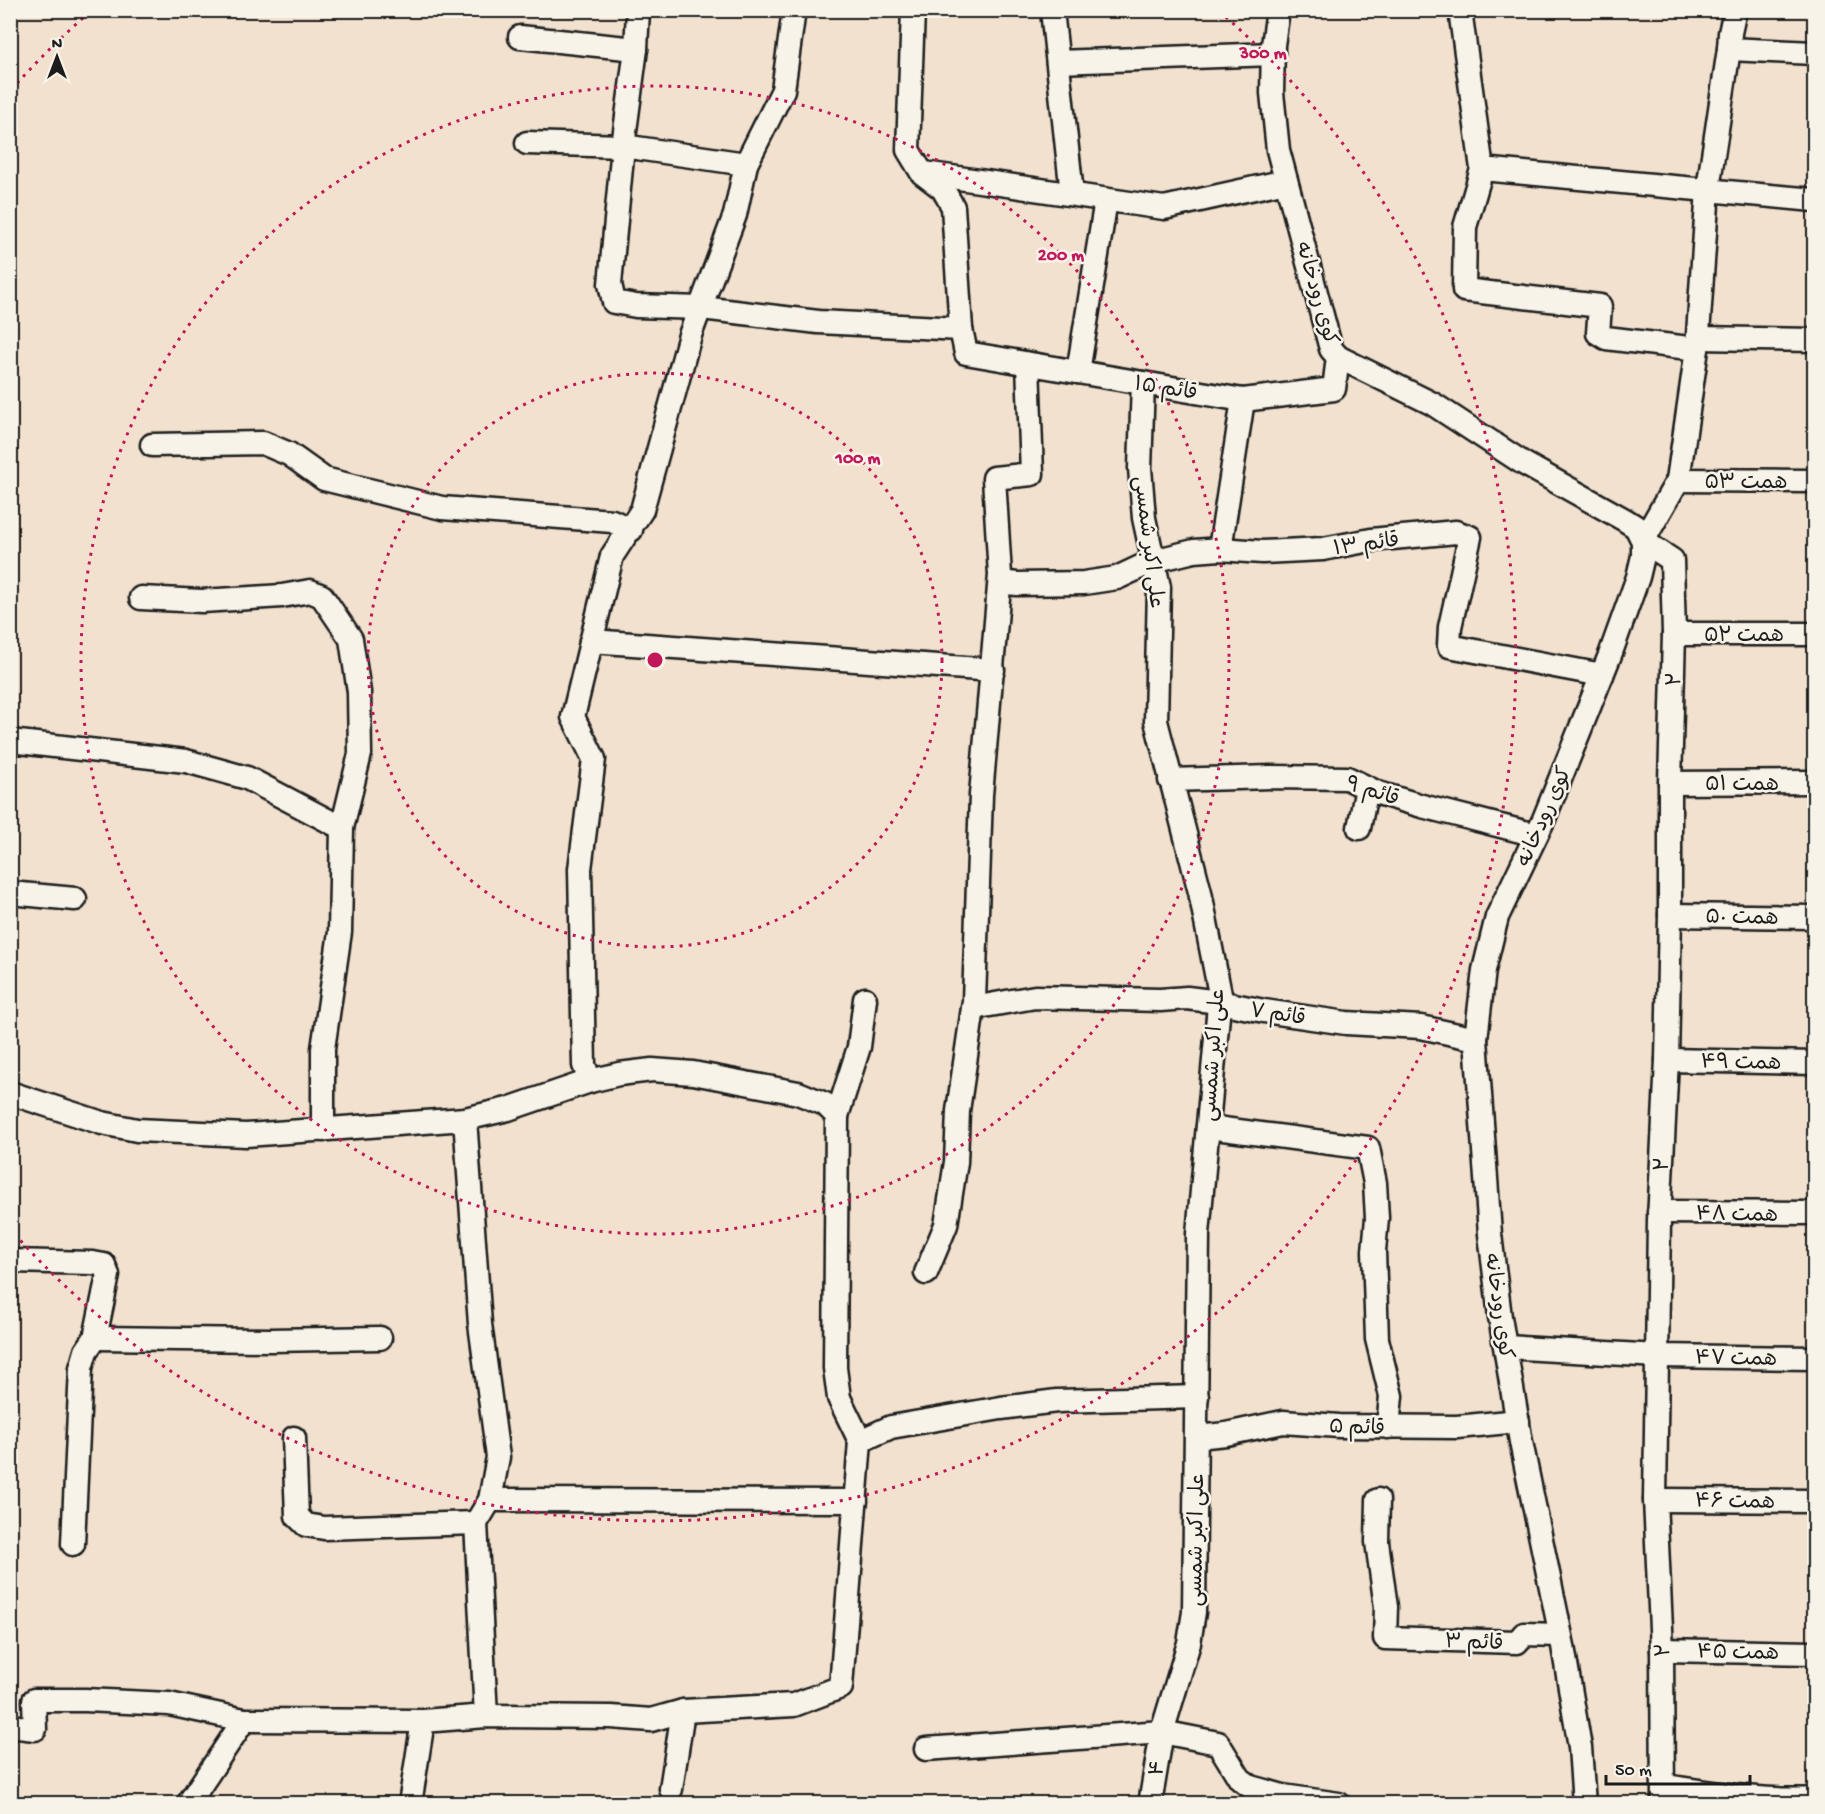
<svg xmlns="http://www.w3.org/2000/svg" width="1825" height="1814" font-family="'Gochi Hand','Playpen Sans Arabic',sans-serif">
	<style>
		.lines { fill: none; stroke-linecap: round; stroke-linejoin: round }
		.minor-casing { stroke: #1c1c1c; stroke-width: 27 }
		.minor { stroke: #f7f3e8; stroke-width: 22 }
		.ring { fill: none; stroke: #c2185b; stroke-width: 3; stroke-dasharray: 3 6 }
		.labels { text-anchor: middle; stroke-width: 5; stroke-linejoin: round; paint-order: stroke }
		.street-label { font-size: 21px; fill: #1c1c1c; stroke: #f7f3e8 }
		.centre { fill: #c2185b; stroke: #f7f3e8; stroke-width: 3 }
		.ring-label { font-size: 18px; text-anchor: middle; font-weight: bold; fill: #c2185b; stroke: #f7f3e8; stroke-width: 5; stroke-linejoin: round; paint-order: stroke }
	</style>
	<rect width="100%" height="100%" fill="#f1e1ce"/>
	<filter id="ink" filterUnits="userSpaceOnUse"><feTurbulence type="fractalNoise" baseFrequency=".0167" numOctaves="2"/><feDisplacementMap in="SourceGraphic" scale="12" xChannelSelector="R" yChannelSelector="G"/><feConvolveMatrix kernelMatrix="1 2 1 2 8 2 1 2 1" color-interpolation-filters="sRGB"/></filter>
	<g filter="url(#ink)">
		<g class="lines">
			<!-- minor casing -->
			<g class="minor-casing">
				<g id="minor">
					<path d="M638 10 636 49 623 146 610 284 614 302 636 306 702 308 818 322 961 329"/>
					<path d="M913 10 908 150 922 173 943 189 953 207 961 329 966 353 1243 400 1334 389 1338 357"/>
					<path d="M1052 10 1072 194"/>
					<path d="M1278 10 1273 45 1272 93 1278 150 1331 349 1338 357 1433 404 1523 463 1625 520 1636 527 1643 541V556L1638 577 1610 655 1544 819 1497 917 1484 970 1476 1039 1490 1234 1500 1317 1521 1442 1563 1646 1580 1747 1584 1804"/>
					<path d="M1460 10 1482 169 1814 200"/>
					<path d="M520 37 636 49"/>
					<path d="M1729 49 1814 53"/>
					<path d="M1058 62 1273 54"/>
					<path d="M527 143 623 146 746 164"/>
					<path d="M1482 169 1465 227 1464 290 1600 306 1598 333 1606 338 1697 349"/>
					<path d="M924 173 1164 208 1286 181"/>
					<path d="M1698 338 1814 340"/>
					<path d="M1078 372 1106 200"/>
					<path d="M1143 383 1140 468 1144 518 1159 587 1156 721 1200 892 1220 994 1198 1234 1194 1612 1189 1643 1162 1732 1150 1804"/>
					<path d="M152 445 263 443 289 454 324 479 442 508 612 521 631 530"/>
					<path d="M1678 480 1814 481"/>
					<path d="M1220 549 1243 400"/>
					<path d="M1000 582 1017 584 1084 583 1117 578 1153 561 1194 551 1220 549 1262 552 1323 549 1371 540 1456 532 1470 537 1450 627 1449 646 1602 675"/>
					<path d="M141 598 202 601 282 596 310 591 322 596 351 639 359 692 360 754 342 828 340 932 323 1049V1130"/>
					<path d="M1674 634H1814"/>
					<path d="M591 641 993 670"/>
					<path d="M10 741 186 761 247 778 342 828"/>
					<path d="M1170 780 1271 777 1347 778 1378 793 1422 806 1536 835"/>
					<path d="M1670 783 1814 782"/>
					<path d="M1359 828 1367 788"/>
					<path d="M10 893 75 899"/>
					<path d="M1670 915 1814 917"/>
					<path d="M973 1008 1035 997 1160 1000 1187 998 1219 1002 1264 1011 1346 1023 1421 1027 1476 1039"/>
					<path d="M1667 1060 1814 1063"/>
					<path d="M590 1081 584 1065 580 869 594 759 573 717 612 556 642 510 690 335 735 215 746 164 783 90 794 10"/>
					<path d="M10 1093 102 1123 137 1130 246 1135 465 1119 508 1109 590 1081 619 1074 652 1070 693 1073 798 1093 825 1104 837 1116"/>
					<path d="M465 1119 480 1324 498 1457 490 1500 476 1523 486 1716"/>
					<path d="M1208 1127 1368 1148 1375 1183 1377 1218 1374 1251 1377 1339 1391 1396 1388 1427"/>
					<path d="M1659 1212 1814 1213"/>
					<path d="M10 1261 93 1263 104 1265 108 1275 95 1338 86 1351 81 1368 73 1544"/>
					<path d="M926 1273 946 1225 956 1162 958 1111 974 1001 981 795 1000 575 994 478 1032 474 1028 364"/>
					<path d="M95 1338 271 1340 380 1338"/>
					<path d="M1506 1347 1658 1356 1814 1358"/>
					<path d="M1197 1437 1226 1434 1283 1422 1339 1426 1457 1427 1518 1421"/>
					<path d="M294 1438 297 1516 306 1525 324 1528 476 1523"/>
					<path d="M860 1441 839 1398 835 1368 837 1116 859 1047 865 999"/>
					<path d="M490 1500 856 1501"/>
					<path d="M1378 1500 1377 1542 1386 1607 1385 1638 1517 1642 1524 1634 1560 1635"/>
					<path d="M1655 1500 1814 1501"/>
					<path d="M1662 1650 1814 1653"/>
					<path d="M10 1726 35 1729 34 1700H85L169 1704 244 1720 423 1721 486 1716 611 1717 651 1720 683 1711 794 1705 841 1687 860 1441 891 1427 1001 1408 1057 1401 1197 1397"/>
					<path d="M926 1749 1162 1732 1218 1743 1240 1779 1251 1787 1283 1796 1339 1804"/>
					<path d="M1664 1786C1713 1793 1764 1802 1814 1799"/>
					<path d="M671 1789 683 1711"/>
					<path d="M188 1804 244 1720"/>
					<path d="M410 1804 423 1721"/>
					<path d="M1663 1804 1662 1650 1655 1500 1659 1220 1667 1060 1670 915V783L1674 634 1672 560 1643 541 1678 480 1697 349 1708 189 1729 49 1730 33 1735 10"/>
				</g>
			</g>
			<!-- minor -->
			<use href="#minor" class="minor"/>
		</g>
	</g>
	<!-- distance rings -->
	<g class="ring">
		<circle cx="655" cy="660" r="287"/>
		<circle cx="655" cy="660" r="574"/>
		<path d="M11 90A860 860 0 0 1 91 11M1219 11A860 860 0 1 1 11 1230"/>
	</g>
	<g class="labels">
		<!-- street labels -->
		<g class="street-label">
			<text transform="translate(1318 293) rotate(74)" y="7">کوی رودخانه</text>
			<text transform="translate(1166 387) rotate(9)" y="7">قائم ۱۵</text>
			<text x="1746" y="488">همت ۵۳</text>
			<text transform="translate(1150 542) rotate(83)" y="7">علی اکبر شمسی</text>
			<text transform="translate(1366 543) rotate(-8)" y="7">قائم ۱۳</text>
			<text x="1744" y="641">همت ۵۲</text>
			<text transform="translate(1673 679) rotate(-89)" y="7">۲</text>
			<text x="1742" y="790">همت ۵۱</text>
			<text transform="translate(1373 790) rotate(18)" y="7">قائم ۹</text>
			<text transform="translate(1543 816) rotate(-66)" y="7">کوی رودخانه</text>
			<text transform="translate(1742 916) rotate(1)" y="7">همت ۵۰</text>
			<text transform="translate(1278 1013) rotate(9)" y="7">قائم ۷</text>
			<text transform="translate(1212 1055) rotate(-86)" y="7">علی اکبر شمسی</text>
			<text transform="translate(1741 1061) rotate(1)" y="7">همت ۴۹</text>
			<text transform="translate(1661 1164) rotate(-87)" y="7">۲</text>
			<text transform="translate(1737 1213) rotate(1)" y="7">همت ۴۸</text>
			<text transform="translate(1500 1306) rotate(82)" y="7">کوی رودخانه</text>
			<text transform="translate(1736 1357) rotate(1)" y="7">همت ۴۷</text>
			<text transform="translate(1357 1426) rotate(2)" y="7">قائم ۵</text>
			<text transform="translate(1735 1500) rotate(1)" y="7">همت ۴۶</text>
			<text transform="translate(1195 1540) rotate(-89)" y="7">علی اکبر شمسی</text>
			<text transform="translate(1474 1641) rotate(2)" y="7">قائم ۳</text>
			<text transform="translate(1662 1650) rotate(-92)" y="7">۲</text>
			<text transform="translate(1738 1651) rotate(1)" y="7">همت ۴۵</text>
			<text transform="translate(1156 1768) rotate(-81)" y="7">۴</text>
		</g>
	</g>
	<circle cx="655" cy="660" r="9" class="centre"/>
	<g class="ring-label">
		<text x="1263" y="58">300 m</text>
		<text x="1061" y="260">200 m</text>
		<text x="858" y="463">100 m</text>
	</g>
	<!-- margin -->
	<rect width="1825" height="1814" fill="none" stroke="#f7f3e8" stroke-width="36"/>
	<rect x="18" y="18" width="1789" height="1778" fill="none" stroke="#1c1c1c" stroke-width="2" filter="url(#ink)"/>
	<!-- north arrow -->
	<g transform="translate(57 57)" stroke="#f7f3e8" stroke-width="4.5" paint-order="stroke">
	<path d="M0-4.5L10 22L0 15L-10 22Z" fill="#1c1c1c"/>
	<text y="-9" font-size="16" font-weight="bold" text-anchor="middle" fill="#1c1c1c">N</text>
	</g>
	<!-- scale -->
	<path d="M1606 1775v9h144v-9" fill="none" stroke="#1c1c1c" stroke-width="3"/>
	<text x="1615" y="1775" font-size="18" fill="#1c1c1c" stroke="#f7f3e8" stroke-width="4.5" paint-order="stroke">50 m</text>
</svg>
